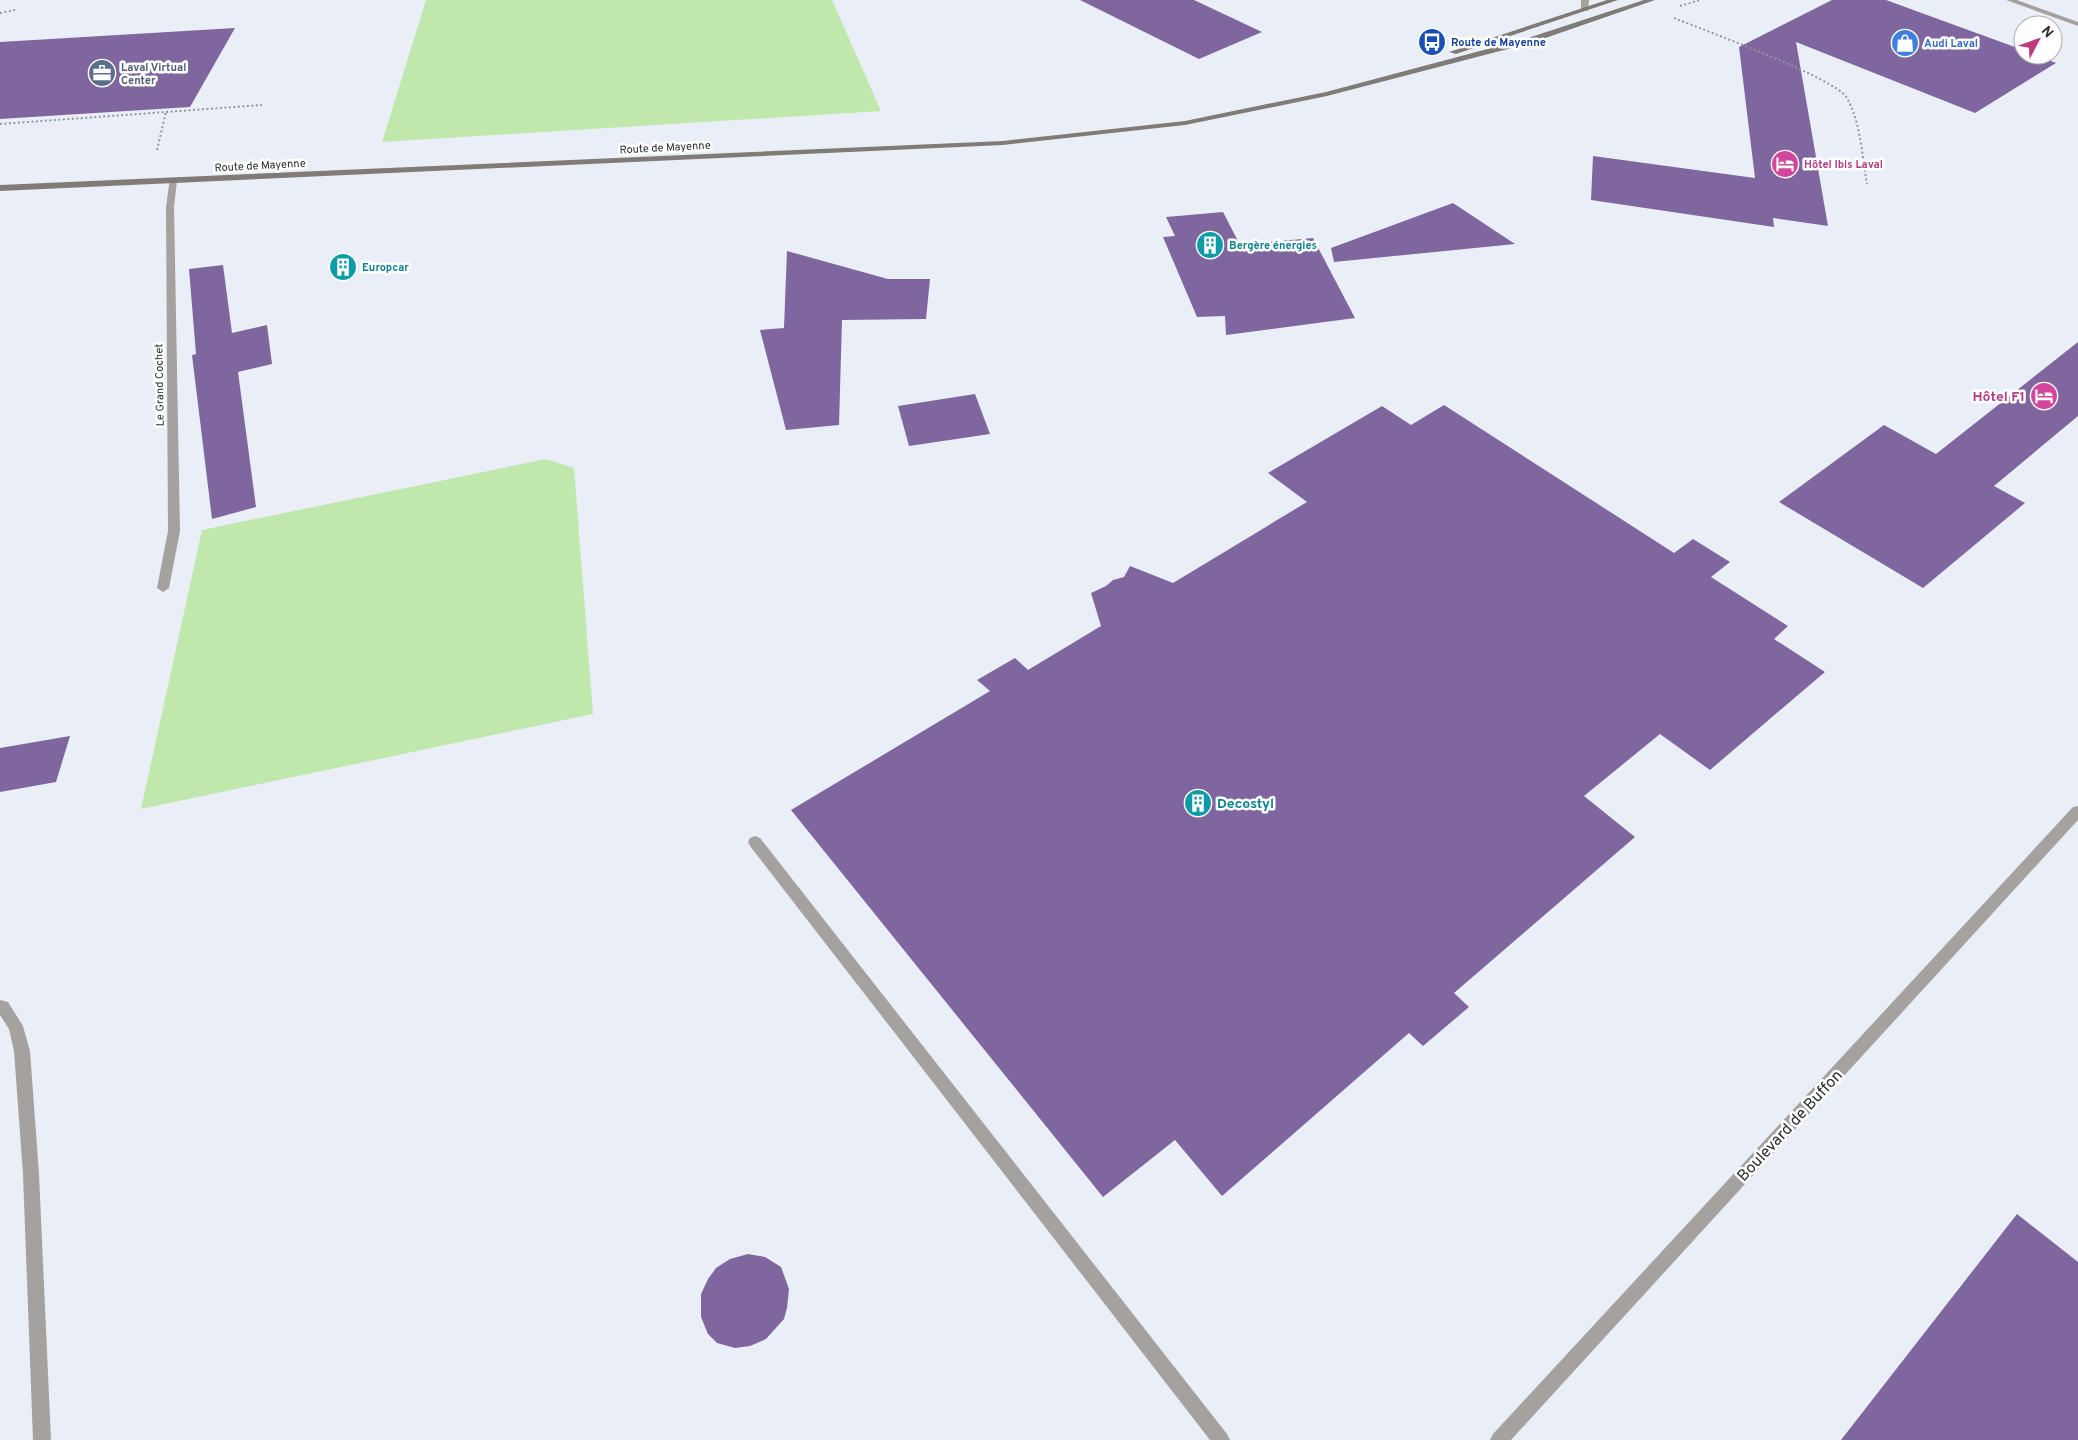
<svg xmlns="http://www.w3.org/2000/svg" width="2078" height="1440" font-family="Overpass,sans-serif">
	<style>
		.green { fill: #c0e8ad }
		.building { fill: #7f669f }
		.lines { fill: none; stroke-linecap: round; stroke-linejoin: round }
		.path { stroke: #92969c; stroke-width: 2; stroke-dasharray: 2 2.5; stroke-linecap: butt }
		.service { fill: #a4a19e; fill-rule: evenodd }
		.minor { fill: #a4a19e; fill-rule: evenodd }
		.secondary { fill: #807b77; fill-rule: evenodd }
		.labels { text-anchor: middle; stroke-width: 5; stroke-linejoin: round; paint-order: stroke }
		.far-transit-label { font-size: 11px; font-weight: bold; fill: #164399; stroke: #fff; text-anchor: start }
		.far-shop-label { font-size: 11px; font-weight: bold; fill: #366cbe; stroke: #fff; text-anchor: start }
		.far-service-label { font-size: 11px; font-weight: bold; fill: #4e5e75; stroke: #fff; text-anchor: start }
		.far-street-label { font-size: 11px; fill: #2b2d30; stroke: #fff }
		.far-hotel-label { font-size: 11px; font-weight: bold; fill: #b23c85; stroke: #fff; text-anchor: start }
		.far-culture-label { font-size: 11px; font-weight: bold; fill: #0d838f; stroke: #fff; text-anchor: start }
		.hotel-label { font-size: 14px; font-weight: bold; fill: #b23c85; stroke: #fff; text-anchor: end }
		.culture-label { font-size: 14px; font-weight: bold; fill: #0d838f; stroke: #fff; text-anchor: start }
		.near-street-label { font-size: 16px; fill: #2b2d30; stroke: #fff }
	</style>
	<rect width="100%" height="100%" fill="#eaeff7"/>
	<!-- green -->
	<g class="green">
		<path d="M426 0H832L881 111 382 142Z"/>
		<path d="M546 459 574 468 593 714 141 809 202 530Z"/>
	</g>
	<!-- building -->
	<g class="building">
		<path d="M1080 0H1194L1262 32 1199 59Z"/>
		<path d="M1832 0H1886L2023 50V55H2035L2056 63 1975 113 1796 42 1828 226 1773 218 1774 227 1591 200 1593 156 1755 178 1739 47Z"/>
		<path d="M235 28 190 107 0 119V42Z"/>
		<path d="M1453 203 1515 244 1334 262 1331 248Z"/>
		<path d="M1223 212 1240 245 1313 238 1355 318 1226 335 1225 316 1197 317 1163 237 1175 236 1166 217Z"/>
		<path d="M787 251 888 279H930L926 319 842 320 839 425 786 430 760 330 784 328Z"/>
		<path d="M223 265 232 333 267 325 272 364 238 372 256 507 212 519 192 355 196 354 189 269Z"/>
		<path d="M2078 342V416L1994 486 2025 503 1923 588 1779 502 1884 425 1936 454Z"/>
		<path d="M975 394 990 434 909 446 898 406Z"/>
		<path d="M1444 405 1674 553 1693 539 1730 562 1711 577 1788 626 1774 639 1825 672 1710 770 1660 734 1584 796 1635 837 1454 993 1469 1007 1423 1046 1409 1033 1222 1196 1175 1140 1103 1197 791 810 990 691 977 680 1015 658 1028 670 1101 626 1091 593 1106 586 1113 580 1124 577 1130 566 1173 583 1307 502 1268 473 1382 406 1411 425Z"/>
		<path d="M70 736 56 782 0 792V748Z"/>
		<path d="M2017 1214 2078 1262V1440H1841Z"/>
		<path d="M748 1254 765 1257 781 1267 789 1289 787 1308 784 1319 766 1339 750 1346 735 1348 717 1343 708 1334 701 1317V1294L708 1279 716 1268 730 1259Z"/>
	</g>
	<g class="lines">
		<!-- path -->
		<g class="path">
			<path d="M1680 6 1700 0"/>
			<path d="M0 13 15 10"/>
			<path d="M1674 18C1703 30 1836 78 1847 98 1861 123 1862 157 1867 184"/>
			<path d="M0 124 262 105"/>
			<path d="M157 150 166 112"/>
		</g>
		<!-- service -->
		<g class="service">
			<path d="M170 178 177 180 174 207 180 531 169 588 163 592 157 588 168 531 166 207Z"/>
			<path d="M755 836 760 838 1227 1434 1230 1440H1210L750 846 748 842 750 838Z"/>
			<path d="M0 1000 8 1002 23 1026 30 1051 39 1174 51 1440H33L23 1174 14 1051 9 1029 0 1015Z"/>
		</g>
		<!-- minor -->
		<g class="minor">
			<path d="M1581 0H1589L1588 11 1581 9Z"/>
			<path d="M2006 0H2017L2078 22V26Z"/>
			<path d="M2078 806V820L1511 1440H1490L1493 1434 2073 807Z"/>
		</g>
		<!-- secondary -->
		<g class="secondary">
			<path d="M1607 0H1618L1456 54 1449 52Z"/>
			<path d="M1644 0H1655L1531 43 1327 96 1185 125 1003 145 0 191V185L1003 141 1185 121 1326 92 1525 39Z"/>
		</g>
	</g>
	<!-- icons -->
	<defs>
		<g id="bus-disc" transform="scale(1.4375)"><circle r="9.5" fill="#1a4fb4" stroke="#fff"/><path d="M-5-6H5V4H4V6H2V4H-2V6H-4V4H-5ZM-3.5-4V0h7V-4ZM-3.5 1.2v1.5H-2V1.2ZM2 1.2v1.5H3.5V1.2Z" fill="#fff"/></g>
		<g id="shop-disc" transform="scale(1.4375)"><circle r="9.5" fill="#3f7fe0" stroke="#fff"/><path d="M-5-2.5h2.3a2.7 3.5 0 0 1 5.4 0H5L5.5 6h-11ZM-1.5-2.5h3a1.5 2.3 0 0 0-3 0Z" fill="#fff"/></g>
		<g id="office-disc" transform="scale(1.4375)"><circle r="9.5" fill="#5c6f8a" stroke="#fff"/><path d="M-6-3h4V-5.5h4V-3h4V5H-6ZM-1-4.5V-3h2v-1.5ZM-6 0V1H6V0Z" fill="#fff"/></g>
		<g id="hotel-disc" transform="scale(1.4375)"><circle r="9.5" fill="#d1479c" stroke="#fff"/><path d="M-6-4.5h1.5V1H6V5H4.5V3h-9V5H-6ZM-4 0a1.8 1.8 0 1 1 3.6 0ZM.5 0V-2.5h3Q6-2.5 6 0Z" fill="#fff"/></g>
		<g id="building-disc" transform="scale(1.4375)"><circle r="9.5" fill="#0f9aa8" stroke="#fff"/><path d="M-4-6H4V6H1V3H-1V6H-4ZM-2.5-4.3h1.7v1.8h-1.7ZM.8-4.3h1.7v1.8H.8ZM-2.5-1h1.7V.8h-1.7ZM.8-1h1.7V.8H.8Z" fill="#fff"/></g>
	</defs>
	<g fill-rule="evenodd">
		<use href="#bus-disc" x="1432" y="42"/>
		<use href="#shop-disc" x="1905" y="43"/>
		<use href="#office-disc" x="102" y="73"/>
		<use href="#hotel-disc" x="1785" y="164"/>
		<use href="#building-disc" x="1210" y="245"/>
		<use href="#building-disc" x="343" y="267"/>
		<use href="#hotel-disc" x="2044" y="396"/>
		<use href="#building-disc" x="1198" y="803"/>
	</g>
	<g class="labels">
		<!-- far-transit labels -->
		<g class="far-transit-label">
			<text x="1451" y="46">Route de Mayenne</text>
		</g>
		<!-- far-shop labels -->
		<g class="far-shop-label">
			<text x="1924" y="47">Audi Laval</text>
		</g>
		<!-- far-service labels -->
		<g class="far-service-label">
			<text x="121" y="71">Laval Virtual<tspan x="121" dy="13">Center</tspan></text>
		</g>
		<!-- far-street labels -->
		<g class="far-street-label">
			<text transform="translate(665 147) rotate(-3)" y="4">Route de Mayenne</text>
			<text transform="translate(260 165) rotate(-3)" y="4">Route de Mayenne</text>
			<text transform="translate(159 385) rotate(-91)" y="4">Le Grand Cochet</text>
		</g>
		<!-- far-hotel labels -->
		<g class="far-hotel-label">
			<text x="1804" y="168">Hôtel Ibis Laval</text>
		</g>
		<!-- far-culture labels -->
		<g class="far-culture-label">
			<text x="1229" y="249">Bergère énergies</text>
			<text x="362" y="271">Europcar</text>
		</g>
		<!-- hotel labels -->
		<g class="hotel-label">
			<text x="2025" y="401">Hôtel F1</text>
		</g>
		<!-- culture labels -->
		<g class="culture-label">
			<text x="1217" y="808">Decostyl</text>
		</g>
		<!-- near-street labels -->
		<g class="near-street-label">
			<text transform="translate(1789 1125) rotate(-47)" y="6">Boulevard de Buffon</text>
		</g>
	</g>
	<!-- north arrow -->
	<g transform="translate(2038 40) rotate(49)"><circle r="24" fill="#ffffff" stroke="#aaabac"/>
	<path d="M0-4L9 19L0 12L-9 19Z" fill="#be397d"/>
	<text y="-8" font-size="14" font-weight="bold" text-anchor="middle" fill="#2b2d30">N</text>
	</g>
</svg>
